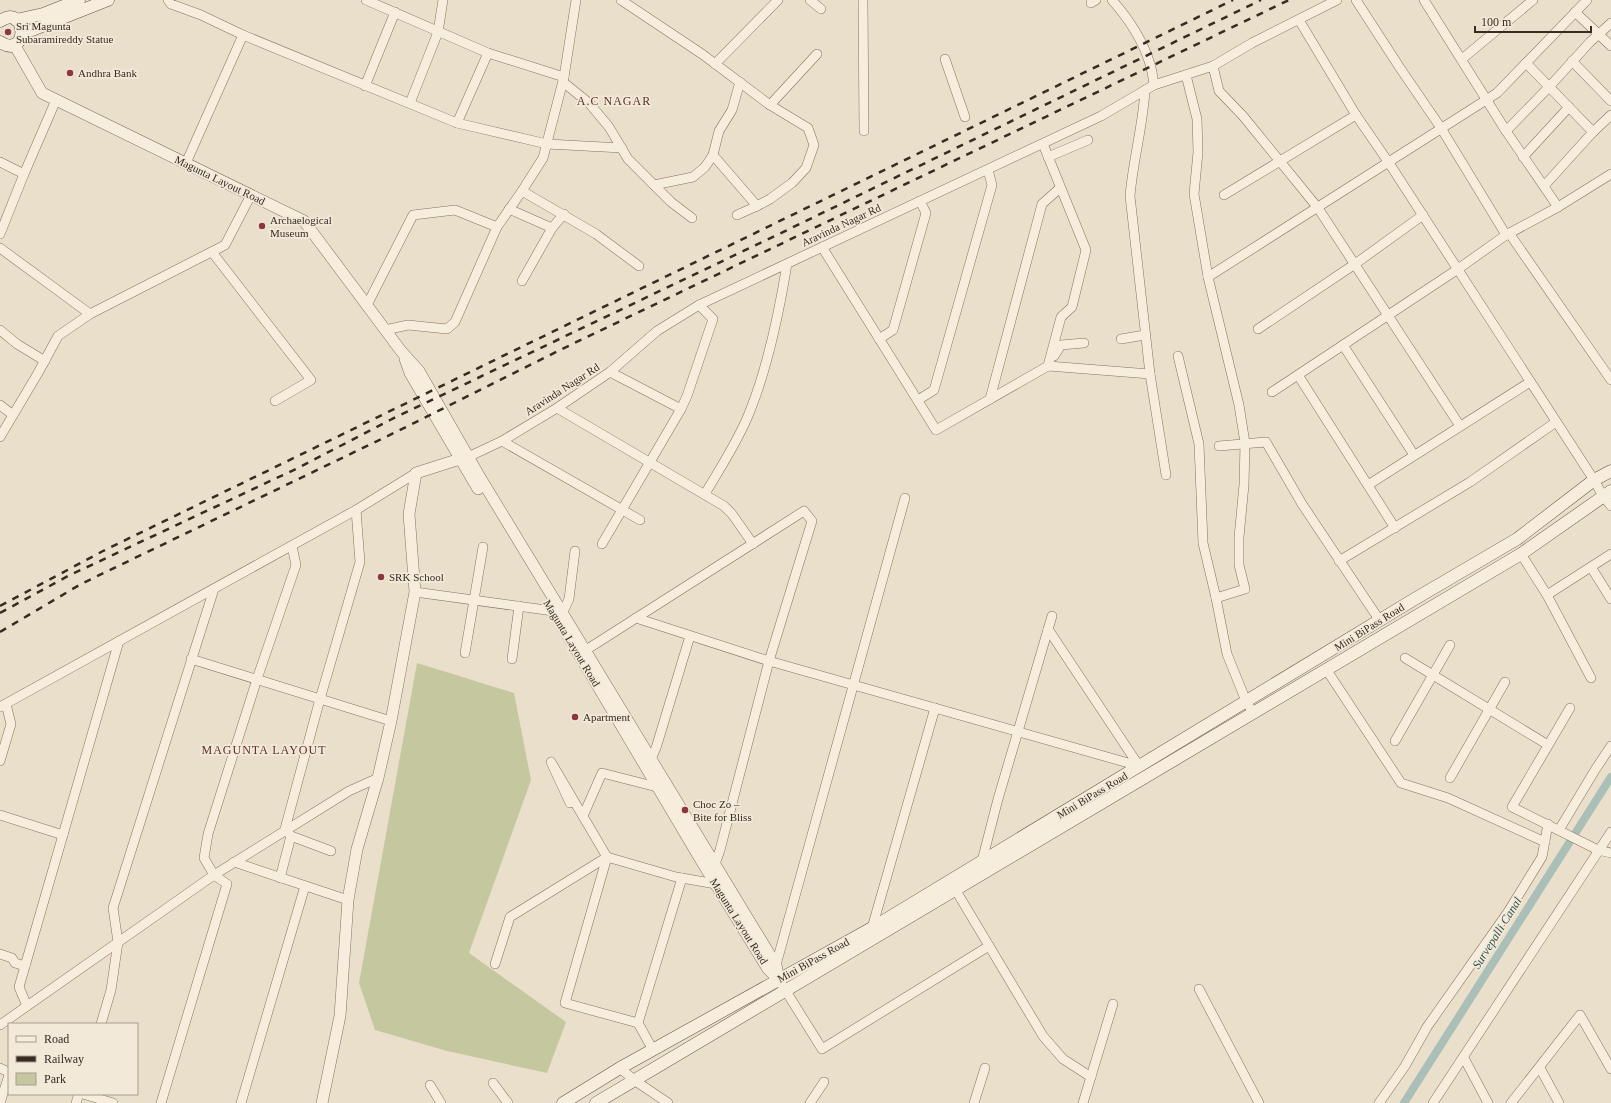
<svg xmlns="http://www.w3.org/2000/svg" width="1611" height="1103" font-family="Georgia,serif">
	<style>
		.green { fill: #c5c79f }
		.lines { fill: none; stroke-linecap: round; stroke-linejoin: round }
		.canal { stroke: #aabfb8; stroke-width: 8 }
		.minor-casing { stroke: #857260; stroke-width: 10 }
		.tertiary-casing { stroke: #857260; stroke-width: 12 }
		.secondary-casing { stroke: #675343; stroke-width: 13 }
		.minor { stroke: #f6eddd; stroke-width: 9 }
		.tertiary { stroke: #f6eddd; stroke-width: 11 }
		.secondary { stroke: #f6eddd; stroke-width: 12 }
		.rail { stroke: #372b22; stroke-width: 2.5; stroke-dasharray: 7 7; stroke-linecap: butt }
		.poi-dot { fill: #8d373d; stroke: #f2e9d9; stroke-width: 1.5 }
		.labels { text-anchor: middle; stroke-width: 3.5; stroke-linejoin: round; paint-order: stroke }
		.poi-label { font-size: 11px; fill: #372b22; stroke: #f2e9d9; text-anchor: start }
		.street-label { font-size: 11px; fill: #372b22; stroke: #f2e9d9 }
		.neighbourhood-label { font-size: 12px; letter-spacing: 1px; fill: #5f2f26; stroke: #f2e9d9 }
		.water-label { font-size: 12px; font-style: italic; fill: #335551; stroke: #f2e9d9 }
	</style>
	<rect width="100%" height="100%" fill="#eadfca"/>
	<!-- green -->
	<path class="green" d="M417 663 514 693 531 780 469 953 566 1022 547 1073 447 1051 375 1030 359 983Z"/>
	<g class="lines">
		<!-- canal -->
		<path class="canal" d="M1404 1103 1611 777"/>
		<!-- minor casing -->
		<g class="minor-casing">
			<g id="minor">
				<path d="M168 0 171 4 201 15 243 35 457 123 547 144 622 148"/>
				<path d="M366 0 488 53 564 77"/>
				<path d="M621 0 702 54 770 105 808 128 814 145 806 168 792 183 770 199 757 206 713 155"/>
				<path d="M810 0 821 9"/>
				<path d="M863 0 864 131"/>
				<path d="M1091 0V3L1096 0"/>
				<path d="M1424 0 1506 131 1550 86 1590 42 1611 23"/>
				<path d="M1575 12 1611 46"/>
				<path d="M1299 20 1356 115 1389 163 1594 480 1603 496 1611 506"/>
				<path d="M945 59 965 117"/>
				<path d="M1462 59 1533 0"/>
				<path d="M1572 61 1611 101"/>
				<path d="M1526 63 1593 132"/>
				<path d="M715 64 778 0"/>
				<path d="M1213 66 1219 91 1243 116 1318 208 1460 426"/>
				<path d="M1186 75 1197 119 1198 152 1194 194 1208 277 1239 405 1245 443 1244 485 1239 537V565L1245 589 1216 598"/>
				<path d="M563 82 589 103 609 127 628 159 671 202 692 218"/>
				<path d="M1154 85 1213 66 1252 43 1337 0"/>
				<path d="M365 86 395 12"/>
				<path d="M1145 90C1143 126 1133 160 1130 196L1150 374 1166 475"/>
				<path d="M410 103 438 32 443 0"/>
				<path d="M770 105 817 54"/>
				<path d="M457 123 488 53"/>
				<path d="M1506 131 1558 207"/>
				<path d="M1043 144 1086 250 1072 307 1061 317 1048 366"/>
				<path d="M1048 157 1088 140"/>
				<path d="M1523 157 1569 107"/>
				<path d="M0 162 24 174"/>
				<path d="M186 163 243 35"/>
				<path d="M654 185 693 177 705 167 713 155 719 131 732 110 740 82"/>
				<path d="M1544 186 1593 132 1611 115"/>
				<path d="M522 191 596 234 639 266"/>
				<path d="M1224 195 1356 115"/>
				<path d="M509 209 552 228"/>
				<path d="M737 215 757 206"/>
				<path d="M1509 233 1611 380"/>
				<path d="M0 234 24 174 56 100"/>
				<path d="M1506 235 1558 207 1611 174"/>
				<path d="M822 247 936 430 1048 366 1150 374"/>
				<path d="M0 248 90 314"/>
				<path d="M212 252 311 380 275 401"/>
				<path d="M1208 277 1497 93 1587 0"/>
				<path d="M522 281 552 228 564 214"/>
				<path d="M367 305 413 215 455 210 497 227"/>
				<path d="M1258 329 1355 264 1423 215"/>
				<path d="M0 330 17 344 45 361"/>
				<path d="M385 330 408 325 447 329 455 322 497 227 522 191 543 158 564 77 576 0"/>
				<path d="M879 339 893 330 926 213 920 201"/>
				<path d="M1121 339 1145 335"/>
				<path d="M1343 345 1414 455"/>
				<path d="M1054 356 1061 345 1084 343"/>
				<path d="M1178 356 1199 444 1203 543 1216 598 1227 654 1246 701 1253 713"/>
				<path d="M610 372 681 409"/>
				<path d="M1298 375 1395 528"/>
				<path d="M1272 392 1458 269 1506 235 1441 128 1400 68 1356 0"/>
				<path d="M990 399 1042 204 1060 188"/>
				<path d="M918 400 934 390 992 185 988 170"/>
				<path d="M0 405 13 415"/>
				<path d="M557 408 724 506 732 514 753 544"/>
				<path d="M0 437 38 373 58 336 90 314 225 245 251 195"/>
				<path d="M502 441 640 520"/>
				<path d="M1219 446 1266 442 1302 504 1380 621"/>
				<path d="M468 457 502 441 557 408 610 372 657 331 699 305 1101 116 1154 85C1153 78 1152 70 1150 64 1143 41 1128 18 1112 0"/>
				<path d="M1368 485 1530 382"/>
				<path d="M705 494C720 468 739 440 750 411 768 366 779 313 787 264"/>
				<path d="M602 544 681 409 687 396 713 319 699 305"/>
				<path d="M1521 554 1547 595 1591 678"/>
				<path d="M1339 561 1470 482 1556 422"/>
				<path d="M1591 567 1611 599"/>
				<path d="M415 592 553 611"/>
				<path d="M1547 595 1611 554"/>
				<path d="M563 612 569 599 575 551"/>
				<path d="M636 618 769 661 1139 766 1048 629"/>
				<path d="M586 650 804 511 812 521 769 661 720 850 715 864"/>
				<path d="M465 653 483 547"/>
				<path d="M1405 658 1548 745"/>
				<path d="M191 659 391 721"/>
				<path d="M512 659 519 606"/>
				<path d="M1326 669 1401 783 1448 798 1545 842"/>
				<path d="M0 707 356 510 416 473"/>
				<path d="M1570 708 1512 807 1598 850 1611 853"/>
				<path d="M1395 741 1450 645"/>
				<path d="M651 759 656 748 690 636"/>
				<path d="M0 761 11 724 6 704"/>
				<path d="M1450 778 1505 682"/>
				<path d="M570 803 551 762 607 857 565 1003 638 1023 682 878"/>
				<path d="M0 815 63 835"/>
				<path d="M583 816 602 773 657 787"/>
				<path d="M1559 830 1595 770 1611 746"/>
				<path d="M291 836 285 829 320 699 360 562 356 510"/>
				<path d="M982 861 998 799 1052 616"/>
				<path d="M234 862 348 900"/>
				<path d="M280 878 291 836 331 851"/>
				<path d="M955 889 1043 1036 1063 1059 1091 1077"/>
				<path d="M872 928 935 708"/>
				<path d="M0 954 12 958 15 963 25 966"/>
				<path d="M495 964 510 917 607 857 676 877 716 884"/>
				<path d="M776 965 905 498"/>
				<path d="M779 980 822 1049 989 946"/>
				<path d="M1199 989 1259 1103"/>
				<path d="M27 1006 19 987 119 641"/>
				<path d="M638 1023 653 1050"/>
				<path d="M101 1024 111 990 118 942 113 908 214 589"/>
				<path d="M0 1025 214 875 349 791 378 778"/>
				<path d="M1464 1058 1488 1103"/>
				<path d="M0 1068 9 1072"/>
				<path d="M620 1068 634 1080 668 1103"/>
				<path d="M1540 1068 1559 1103"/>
				<path d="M493 1083 508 1103"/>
				<path d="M430 1085 441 1103"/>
				<path d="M83 1094 113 1103"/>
				<path d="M0 1103 9 1075"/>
				<path d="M76 1103 79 1094"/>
				<path d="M161 1103 227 884 214 875 204 858 208 834 257 679 296 565 292 546"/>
				<path d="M241 1103 305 886"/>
				<path d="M810 1103 824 1082"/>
				<path d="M974 1103 985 1068"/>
				<path d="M1083 1103 1113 1004"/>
				<path d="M1379 1103 1405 1066 1427 1027 1508 912 1542 857 1548 824"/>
				<path d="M1433 1103 1611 832"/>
				<path d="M1511 1103 1580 1015 1611 1069"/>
			</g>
		</g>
		<!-- tertiary casing -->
		<g class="tertiary-casing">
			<g id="tertiary">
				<path d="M14 44 42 93 304 221 401 351 419 371 478 474 776 965 779 980"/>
				<path d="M405 359 410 373 478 489"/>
				<path d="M551 607 702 862 768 969 779 980"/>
				<path d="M322 1103 340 1016 348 900 357 849 378 778 391 721 415 592 409 514 416 473 460 459"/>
			</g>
		</g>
		<!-- secondary casing -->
		<g class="secondary-casing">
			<g id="secondary">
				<path d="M16 20 43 14 79 0"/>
				<path d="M0 21C28 2 29 61 0 42"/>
				<path d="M22 34 108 0"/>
				<path d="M563 1103 620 1068 872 928 1413 600 1517 539 1594 480 1611 471"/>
				<path d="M596 1103 1521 554 1611 491"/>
			</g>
		</g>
		<!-- minor -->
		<use href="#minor" class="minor"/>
		<!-- tertiary -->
		<use href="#tertiary" class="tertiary"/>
		<!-- secondary -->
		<use href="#secondary" class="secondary"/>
		<!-- rail -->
		<g class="rail">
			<path d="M0 606 103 551 1233 0"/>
			<path d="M0 613 68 576 298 468 392 419 779 234 1261 0"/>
			<path d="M0 632 81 584 398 431 562 349 1289 0"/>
		</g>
	</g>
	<!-- markers -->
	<g class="poi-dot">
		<circle cx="8" cy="32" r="4"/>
		<circle cx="70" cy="73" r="4"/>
		<circle cx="262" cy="226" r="4"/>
		<circle cx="381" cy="577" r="4"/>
		<circle cx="575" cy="717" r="4"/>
		<circle cx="685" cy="810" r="4"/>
	</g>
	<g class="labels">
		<!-- poi labels -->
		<g class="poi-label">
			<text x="16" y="30">Sri Magunta<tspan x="16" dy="13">Subaramireddy Statue</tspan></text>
			<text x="78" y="77">Andhra Bank</text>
			<text x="270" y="224">Archaelogical<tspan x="270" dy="13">Museum</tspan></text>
			<text x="389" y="581">SRK School</text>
			<text x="583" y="721">Apartment</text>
			<text x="693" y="808">Choc Zo –<tspan x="693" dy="13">Bite for Bliss</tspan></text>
		</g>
		<!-- street labels -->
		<g class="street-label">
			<text transform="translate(220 180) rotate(26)" y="4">Magunta Layout Road</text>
			<text transform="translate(841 225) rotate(-25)" y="4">Aravinda Nagar Rd</text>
			<text transform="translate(562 389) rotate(-33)" y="4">Aravinda Nagar Rd</text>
			<text transform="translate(1369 627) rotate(-32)" y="4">Mini BiPass Road</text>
			<text transform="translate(572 643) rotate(59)" y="4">Magunta Layout Road</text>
			<text transform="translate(1092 795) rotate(-31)" y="4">Mini BiPass Road</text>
			<text transform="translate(739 921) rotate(58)" y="4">Magunta Layout Road</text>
			<text transform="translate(813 960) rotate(-29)" y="4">Mini BiPass Road</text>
		</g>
		<!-- neighbourhood labels -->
		<g class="neighbourhood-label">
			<text x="614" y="105">A.C NAGAR</text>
			<text x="264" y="754">MAGUNTA LAYOUT</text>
		</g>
		<!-- water labels -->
		<g class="water-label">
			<text transform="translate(1497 933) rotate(-58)" y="4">Survepalli Canal</text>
		</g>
	</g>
	<!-- legend -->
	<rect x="8" y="1023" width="130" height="72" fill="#f2e9d9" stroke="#a79d90"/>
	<rect x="16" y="1036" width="20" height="6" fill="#f6eddd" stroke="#a79d90"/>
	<text x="44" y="1043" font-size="12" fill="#372b22">Road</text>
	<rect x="16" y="1056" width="20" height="6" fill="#372b22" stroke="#a79d90"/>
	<text x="44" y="1063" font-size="12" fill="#372b22">Railway</text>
	<rect x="16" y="1073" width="20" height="12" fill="#c5c79f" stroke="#a79d90"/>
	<text x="44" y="1083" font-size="12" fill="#372b22">Park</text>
	<!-- scale -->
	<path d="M1475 26v6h116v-6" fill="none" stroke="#372b22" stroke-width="2"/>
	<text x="1481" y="26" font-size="12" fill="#372b22" stroke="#f2e9d9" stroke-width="3" paint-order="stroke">100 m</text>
</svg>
